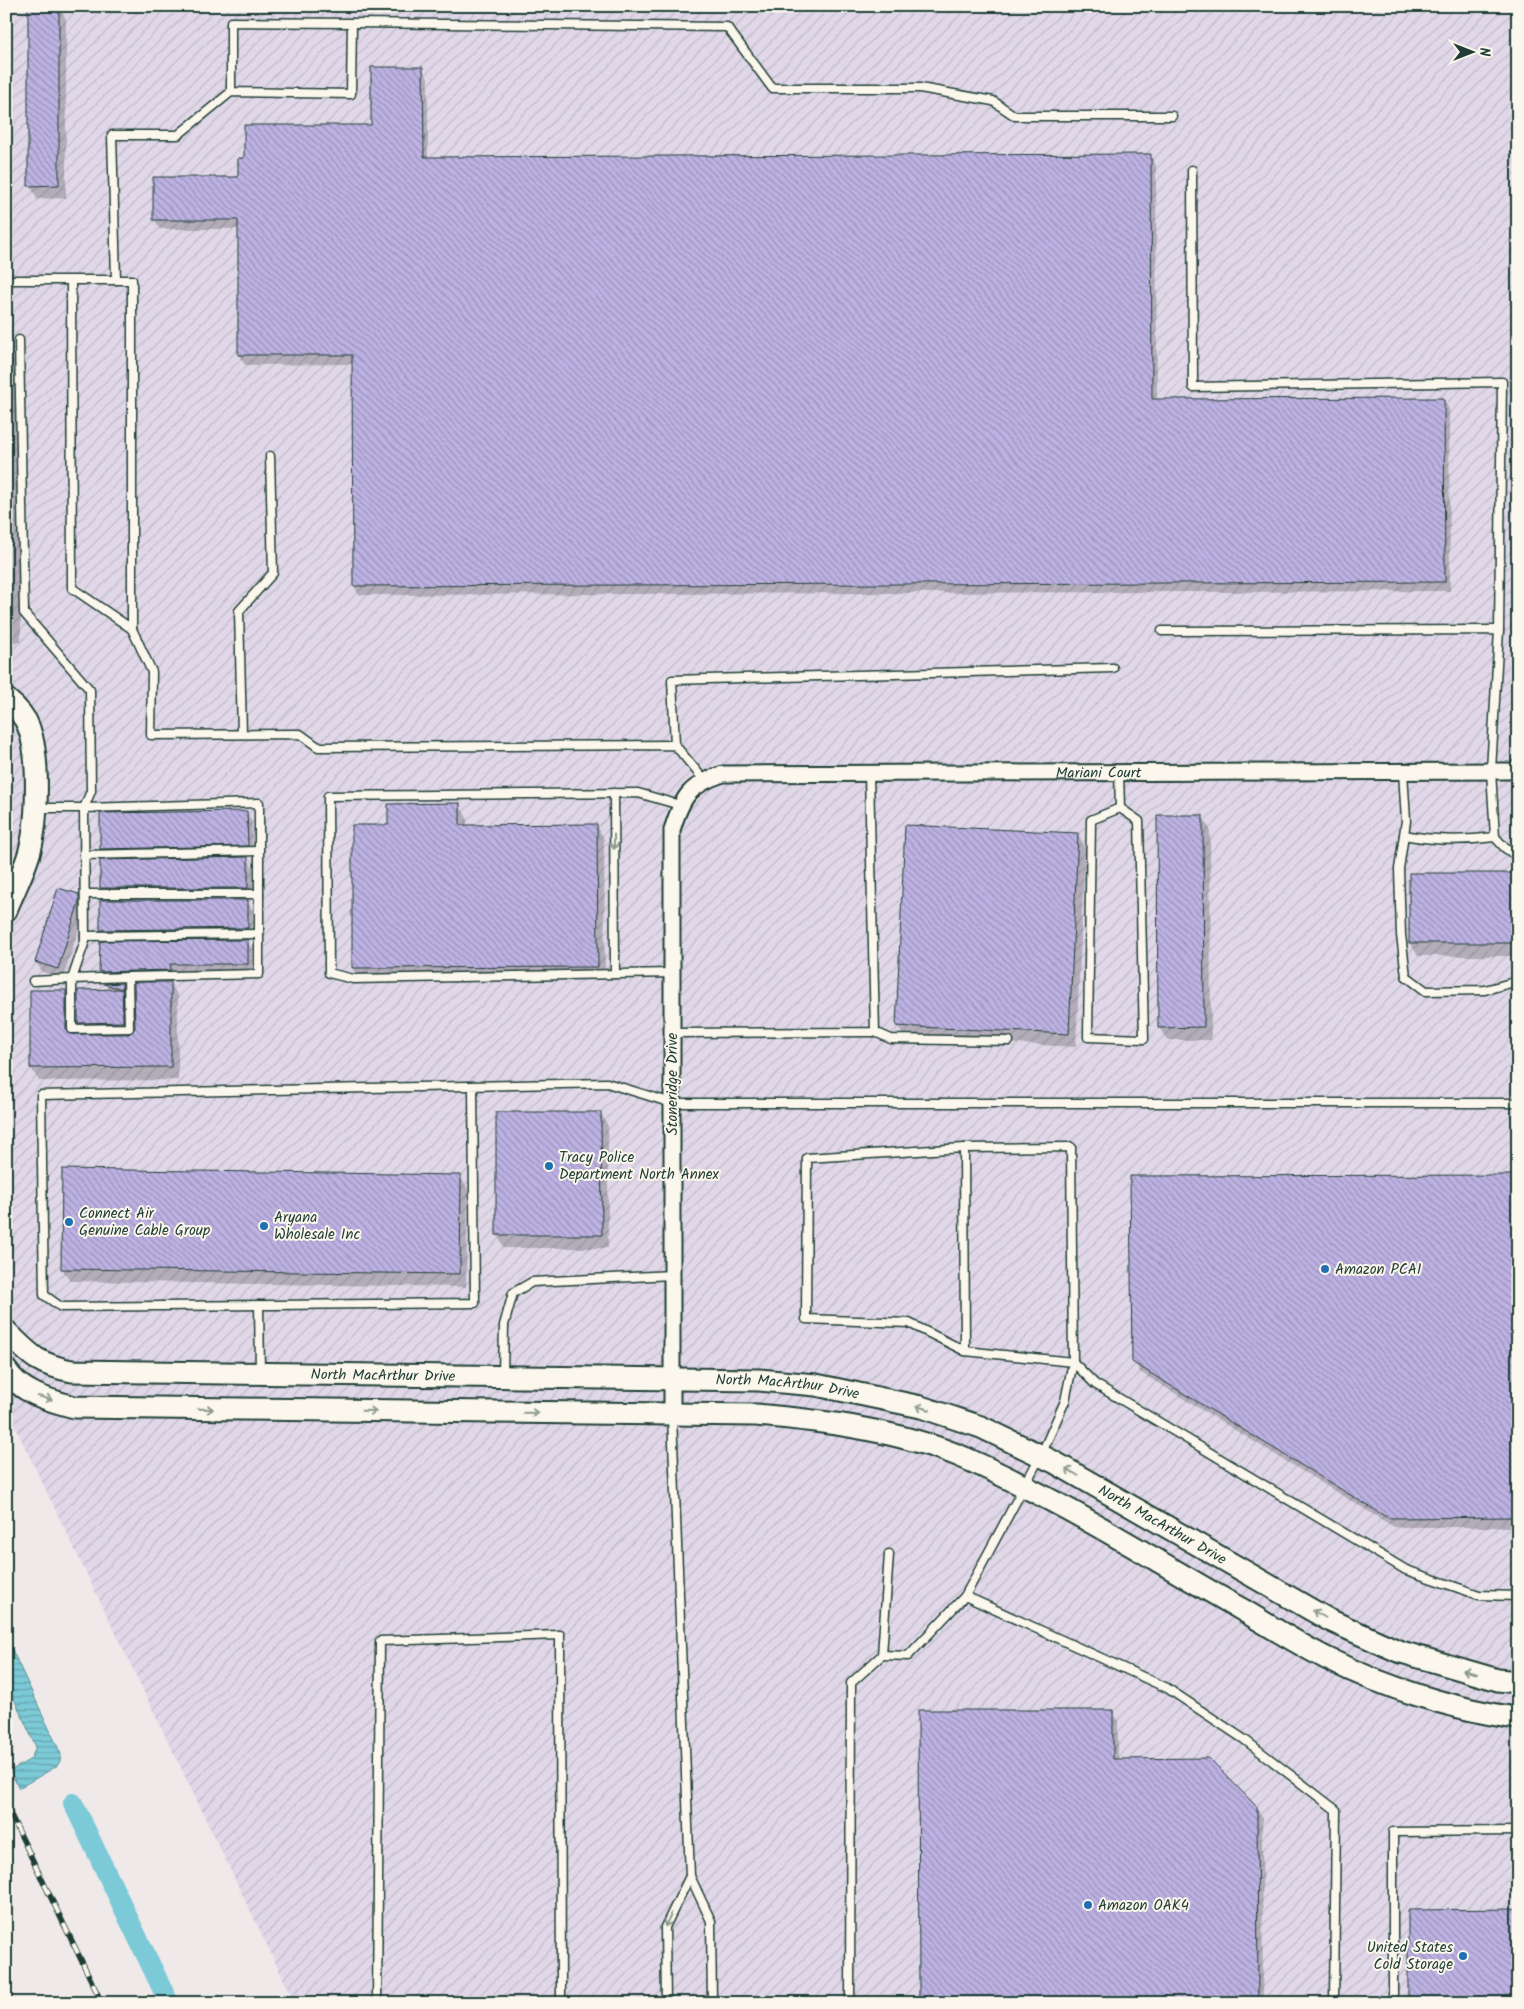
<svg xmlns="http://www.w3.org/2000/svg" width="1524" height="2009" font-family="Kalam,sans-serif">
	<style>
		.industrial { fill: url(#industrial-furrows) }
		.water { fill: url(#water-rules); stroke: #569296 }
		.shadow { fill: #0003 }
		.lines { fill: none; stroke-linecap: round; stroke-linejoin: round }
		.canal { stroke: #7bcad7; stroke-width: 20 }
		.building { fill: url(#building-back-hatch); stroke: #1f3d34 }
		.service-casing { stroke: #1f3d34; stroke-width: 11 }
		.minor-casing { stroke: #1f3d34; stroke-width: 19 }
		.secondary-casing { stroke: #1f3d34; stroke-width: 25 }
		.service { stroke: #fbf7ec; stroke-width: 8 }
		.minor { stroke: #fbf7ec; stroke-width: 15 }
		.secondary { stroke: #fbf7ec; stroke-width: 21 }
		.rail-casing { stroke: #1f3d34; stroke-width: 5.5 }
		.rail { stroke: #fbf7ec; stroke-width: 4; stroke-dasharray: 11; stroke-linecap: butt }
		.oneway { stroke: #8d9a90 }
		.poi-dot { fill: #1f6fb2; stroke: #fbf7ec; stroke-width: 2 }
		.labels { text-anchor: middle; stroke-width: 4; stroke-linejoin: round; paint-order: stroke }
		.street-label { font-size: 15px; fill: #1f3d34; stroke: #fbf7ec }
		.poi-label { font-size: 15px; fill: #1f3d34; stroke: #fbf7ec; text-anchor: start }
	</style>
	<defs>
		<pattern id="industrial-furrows" width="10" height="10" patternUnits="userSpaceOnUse" patternTransform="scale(1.25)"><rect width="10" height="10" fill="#e0d8e8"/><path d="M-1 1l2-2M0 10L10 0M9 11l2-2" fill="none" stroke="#c0bac8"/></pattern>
		<pattern id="water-rules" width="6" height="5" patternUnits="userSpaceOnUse" patternTransform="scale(1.25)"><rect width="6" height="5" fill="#7bcad7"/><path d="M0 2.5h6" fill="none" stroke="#64a5af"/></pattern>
		<pattern id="building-back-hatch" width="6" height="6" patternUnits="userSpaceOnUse" patternTransform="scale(1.25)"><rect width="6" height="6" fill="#bdb2e3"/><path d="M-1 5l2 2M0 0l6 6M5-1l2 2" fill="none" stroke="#9992b9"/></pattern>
	</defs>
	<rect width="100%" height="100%" fill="#efe9ea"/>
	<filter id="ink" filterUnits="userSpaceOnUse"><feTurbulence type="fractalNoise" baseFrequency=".02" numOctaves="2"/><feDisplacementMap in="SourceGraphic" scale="10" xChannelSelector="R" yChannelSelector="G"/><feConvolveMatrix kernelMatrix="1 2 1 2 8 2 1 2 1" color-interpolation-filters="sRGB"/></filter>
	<g filter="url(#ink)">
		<!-- industrial -->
		<path class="industrial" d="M6 6H1518V2003H295L6 1408Z"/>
		<!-- water -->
		<path class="water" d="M6 1637 61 1754 60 1761 57 1766 19 1788 10 1771 31 1759 36 1747 6 1681Z"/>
		<!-- shadow -->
		<g class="shadow">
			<path d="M58 6 66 19V198L37 199 30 185Z"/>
			<path d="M422 68 428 78V158L1150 156 1156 165 1157 400 1443 399 1449 409 1450 591 359 595 354 586 353 364 245 365 239 355V229H160L154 219 239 178 372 126Z"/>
			<path d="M6 355H13L20 368 21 642H6Z"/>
			<path d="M459 804 467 818V826H597L604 839 605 980 361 981 353 968Z"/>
			<path d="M247 813 252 822 253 855 107 858 101 849Z"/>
			<path d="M1202 816 1210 829 1211 1040H1167L1159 1027Z"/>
			<path d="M1078 834 1085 848 1076 1047 905 1038 897 1025Z"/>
			<path d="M247 858 253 868V898H107L101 888V861Z"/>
			<path d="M1518 875V956H1418L1410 943Z"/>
			<path d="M78 895 84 905V912L63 978 42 972 36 962Z"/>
			<path d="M247 901 253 911V938L107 940 101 930Z"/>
			<path d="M247 941 253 951V973H175V980L106 982 101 972V943Z"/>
			<path d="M170 983 178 996V1080L39 1081 31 1068V991H66L73 1004V1035H130Z"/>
			<path d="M122 984 125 990 126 1028 82 1029 79 1023 109 991 106 985Z"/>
			<path d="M601 1113 608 1126V1248H504L497 1234Z"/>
			<path d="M460 1176 468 1189 466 1287 70 1281 62 1268Z"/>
			<path d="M1518 1176V1527H1394L1140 1372 1134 1362Z"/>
			<path d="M1113 1711 1118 1721V1760L1256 1807 1262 1818 1263 2003H920Z"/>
		</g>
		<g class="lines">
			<!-- canal -->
			<path class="canal" d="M73 1803 169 2003"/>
		</g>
		<!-- building -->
		<g class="building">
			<path d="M28 6H59V185L28 186Z"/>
			<path d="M371 67H423L424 157 1151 154 1152 399 1444 398 1445 582 353 586 352 355H238V220H153V177H238V158H244V125H371Z"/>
			<path d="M460 803V825L597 824 598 967 352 968V825H388V804Z"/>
			<path d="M247 811 248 846 100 849V813Z"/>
			<path d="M1157 815H1203L1204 1027 1158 1028Z"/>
			<path d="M905 825 1078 833 1069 1034 896 1026Z"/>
			<path d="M248 857V888H100V860Z"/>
			<rect x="1409" y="873" width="109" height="70"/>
			<path d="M58 888 79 894V902L58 969 35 962Z"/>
			<path d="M100 900H248V928L100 930Z"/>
			<path d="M248 940V964H170L171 970 99 972 100 941Z"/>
			<path d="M134 982H171V1067L30 1068V990H66V1029L70 1034H129L135 1028Z"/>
			<path d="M122 983 123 1022 78 1023V990L122 989 104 984Z"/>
			<path d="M496 1112H601L602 1235H496Z"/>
			<path d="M62 1169 461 1175 460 1274 61 1269Z"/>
			<path d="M1518 1175V1517L1388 1518 1132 1362 1130 1176Z"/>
			<path d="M918 1710H1113V1759L1209 1758 1257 1807 1258 2003H919Z"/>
			<path d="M1518 1909V2003H1408V1910Z"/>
		</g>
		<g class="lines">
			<!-- service casing -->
			<g class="service-casing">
				<g id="service">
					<path d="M352 23 727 27 772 88H920L993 101 1015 116H1172"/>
					<path d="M1192 170 1193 387 1502 382 1499 630"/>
					<path d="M6 280H132V629L72 588 71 280"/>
					<path d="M116 280 112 135H178L231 92V22L352 23 351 94 231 92"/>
					<path d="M19 340 24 613 90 690 91 791 84 808 259 803V974L128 977"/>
					<path d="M132 629 152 672 151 735 300 734 318 747 675 745 704 780"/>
					<path d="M1162 631 1499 630 1491 771 1495 837 1505 848 1518 857"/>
					<path d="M242 734 239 611 273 573 270 456"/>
					<path d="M675 745 672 680 1113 668"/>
					<path d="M1518 762 1508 771 1518 778"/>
					<path d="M1403 771 1406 821 1399 869 1401 935 1406 976 1426 991 1485 990 1518 981"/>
					<path d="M1119 772 1120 808 1139 821 1144 1039 1088 1037 1091 820 1120 808"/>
					<path d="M614 793 615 974"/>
					<path d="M1404 835C1435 841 1463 841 1495 837"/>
					<path d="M84 855 259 851"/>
					<path d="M85 894H259"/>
					<path d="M85 936 259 934"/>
					<path d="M672 973 353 979 329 973 328 796 638 793 680 805"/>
					<path d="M128 977 129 1028 72 1029V979Z"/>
					<path d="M33 981 72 979 85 941 84 808H38"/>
					<path d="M875 1032 891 1039 1009 1041"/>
					<path d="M672 1033 875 1032 869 773"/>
					<path d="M473 1086 475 1303 61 1307 44 1295 41 1095 607 1083 672 1103H1518"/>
					<path d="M964 1148 807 1158 806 1319 909 1323 965 1351"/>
					<path d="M259 1305 260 1371"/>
					<path d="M503 1375 504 1325 513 1293 532 1282 672 1275"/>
					<path d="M672 1416 690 1876 711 1921 712 2003"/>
					<path d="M882 1655 908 1656 965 1596"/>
					<path d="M377 2003 380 1641 560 1635 561 2003"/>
					<path d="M666 2003 665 1927 690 1876"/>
					<path d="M850 2003 851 1683 882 1655 889 1554"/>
					<path d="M1334 2003 1336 1810 1245 1740 1167 1688 965 1596 1041 1455 1065 1401 1073 1362 965 1351 964 1148 1071 1147 1073 1362 1095 1384 1406 1570 1479 1595 1518 1596"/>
					<path d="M1393 2003V1832L1518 1831"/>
				</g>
			</g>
			<!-- minor casing -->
			<g class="minor-casing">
				<g id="minor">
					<path id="s1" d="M672 1414V830C682 797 689 785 723 774L1508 771"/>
				</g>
			</g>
			<!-- secondary casing -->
			<g class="secondary-casing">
				<g id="secondary">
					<path d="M6 699C16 707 25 716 29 728 40 758 38 827 28 857 22 875 13 893 6 910"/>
					<path id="s2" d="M6 1331C30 1355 37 1364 72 1371L759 1380 816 1385 921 1407 981 1427 1054 1462 1329 1620 1398 1651 1498 1680 1518 1682"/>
					<path d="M6 1370C22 1394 49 1400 74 1407L756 1415C827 1421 902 1431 967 1459 1062 1501 1151 1558 1241 1609 1270 1626 1298 1644 1328 1659 1381 1686 1458 1711 1518 1718"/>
				</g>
			</g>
			<!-- service -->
			<use href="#service" class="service"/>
			<!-- minor -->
			<use href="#minor" class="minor"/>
			<!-- secondary -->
			<use href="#secondary" class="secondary"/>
			<!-- rail casing -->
			<g class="rail-casing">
				<path id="rail" d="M6 1805 102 2003"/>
			</g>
			<!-- rail -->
			<use href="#rail" class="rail"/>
		</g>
		<!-- one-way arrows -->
		<defs><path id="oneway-shaft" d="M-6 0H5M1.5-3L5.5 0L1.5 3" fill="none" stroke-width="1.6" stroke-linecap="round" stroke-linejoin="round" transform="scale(1.25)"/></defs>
		<g class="oneway">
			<use href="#oneway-shaft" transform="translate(614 842) rotate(90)"/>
			<use href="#oneway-shaft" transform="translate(45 1398) rotate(16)"/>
			<use href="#oneway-shaft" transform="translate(923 1408) rotate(-164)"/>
			<use href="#oneway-shaft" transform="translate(206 1409) rotate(1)"/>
			<use href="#oneway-shaft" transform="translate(369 1411) rotate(1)"/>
			<use href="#oneway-shaft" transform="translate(531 1413) rotate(1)"/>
			<use href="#oneway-shaft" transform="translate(1072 1472) rotate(-150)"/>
			<use href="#oneway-shaft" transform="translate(1319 1614) rotate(-150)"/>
			<use href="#oneway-shaft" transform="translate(1470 1672) rotate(-164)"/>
			<use href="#oneway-shaft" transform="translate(668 1920) rotate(115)"/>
		</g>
	</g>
	<!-- markers -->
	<g class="poi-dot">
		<circle cx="549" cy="1166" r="5"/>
		<circle cx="69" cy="1222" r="5"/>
		<circle cx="264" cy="1226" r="5"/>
		<circle cx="1325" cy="1269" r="5"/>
		<circle cx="1088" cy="1905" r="5"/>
		<circle cx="1463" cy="1956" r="5"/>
	</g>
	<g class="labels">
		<!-- street labels -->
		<g class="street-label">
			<text dy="5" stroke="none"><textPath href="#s1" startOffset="1040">Mariani Court</textPath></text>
			<text transform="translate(672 1084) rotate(-90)" y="5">Stoneridge Drive</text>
			<text dy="5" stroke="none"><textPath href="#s2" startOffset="390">North MacArthur Drive</textPath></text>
			<text dy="5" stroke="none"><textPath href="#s2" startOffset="795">North MacArthur Drive</textPath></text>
			<text dy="5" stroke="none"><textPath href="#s2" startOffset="1200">North MacArthur Drive</textPath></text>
		</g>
		<!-- poi labels -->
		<g class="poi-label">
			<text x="559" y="1162">Tracy Police<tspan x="559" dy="17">Department North Annex</tspan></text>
			<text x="79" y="1218">Connect Air<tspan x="79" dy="17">Genuine Cable Group</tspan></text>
			<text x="274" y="1222">Aryana<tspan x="274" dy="17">Wholesale Inc</tspan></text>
			<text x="1335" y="1274">Amazon PCA1</text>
			<text x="1098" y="1910">Amazon OAK4</text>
			<text x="1453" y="1952" text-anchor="end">United States<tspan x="1453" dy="17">Cold Storage</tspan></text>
		</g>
	</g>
	<!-- margin -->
	<rect width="1524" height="2009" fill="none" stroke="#fbf7ec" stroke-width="25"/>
	<rect x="12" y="12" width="1499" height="1984" fill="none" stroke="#1f3d34" stroke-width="2" filter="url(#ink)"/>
	<!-- north arrow -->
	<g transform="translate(1472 52) rotate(90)" stroke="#fbf7ec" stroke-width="4" paint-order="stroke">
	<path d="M0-4L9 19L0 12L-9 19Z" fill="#1f3d34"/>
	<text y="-8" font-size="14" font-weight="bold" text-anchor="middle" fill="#1f3d34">N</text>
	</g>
</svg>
